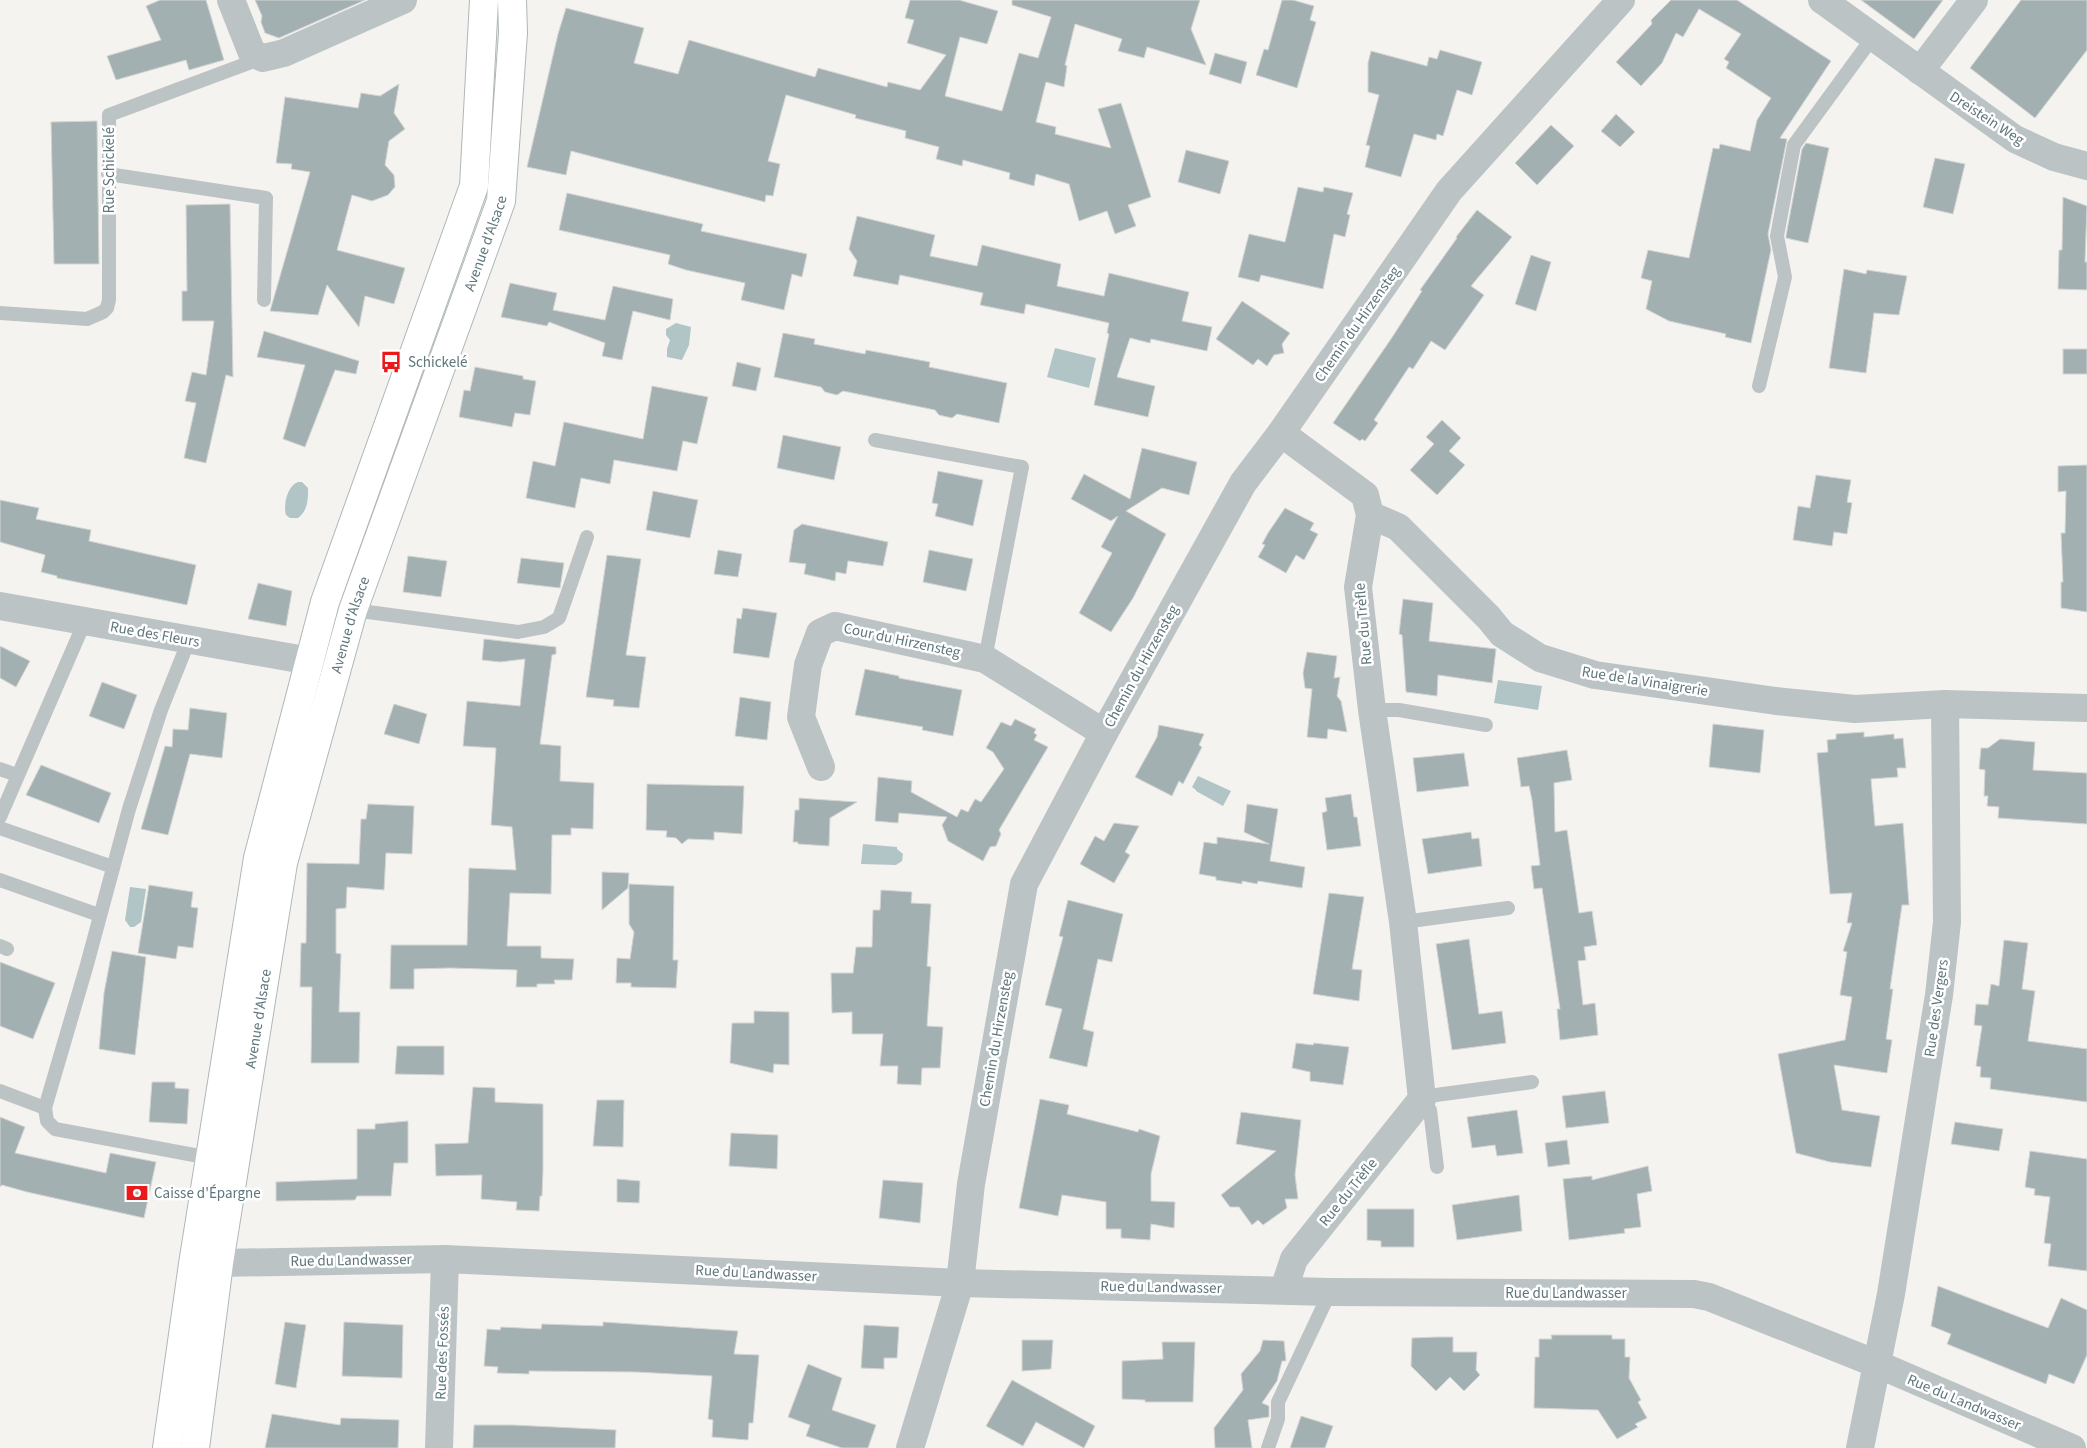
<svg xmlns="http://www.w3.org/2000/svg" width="2087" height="1448" font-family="'Source Sans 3',sans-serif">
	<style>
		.water { fill: #b2c5c6 }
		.building { fill: #a3b0b2; stroke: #d5d5d3 }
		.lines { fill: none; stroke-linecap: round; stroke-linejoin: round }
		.secondary-casing { stroke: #afb7b9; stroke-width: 30 }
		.service { stroke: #bcc3c5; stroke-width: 14 }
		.minor { stroke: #bcc3c5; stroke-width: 28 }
		.secondary { stroke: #fff; stroke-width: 28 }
		.labels { text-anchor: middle; stroke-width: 5; stroke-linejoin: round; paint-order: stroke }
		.street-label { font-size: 15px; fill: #5e767c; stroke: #fff }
		.poi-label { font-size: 15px; fill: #5e767c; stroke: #fff; text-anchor: start }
	</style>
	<rect width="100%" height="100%" fill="#f4f3f0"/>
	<!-- water -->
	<g class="water">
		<path d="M676 323 691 327 689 345 682 360 667 357V349L670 340 666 335V329Z"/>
		<path d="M1055 348 1096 358 1089 388 1047 377Z"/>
		<path d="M298 482H302L308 488C308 500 308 510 298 518H290L286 515C283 505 287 486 298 482Z"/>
		<path d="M1498 680 1542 686 1538 710 1494 703Z"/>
		<path d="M1198 776 1231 791 1223 806 1196 791V790L1192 787Z"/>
		<path d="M863 844 897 847V849L903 854 902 861 896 865 861 864Z"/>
		<path d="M130 887 146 889 141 922 134 927H130L125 920Z"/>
	</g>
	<!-- building -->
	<g class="building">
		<path d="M160 0H206L224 60 189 70 186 60 116 80 107 56 161 40 146 6Z"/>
		<path d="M255 0H365L279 38 265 33 261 22 262 16Z"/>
		<path d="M910 0H959L998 11 987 44 960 37 945 96 1002 111 1019 53 1038 58 1051 17 1012 5V0H1200L1191 29 1206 65 1147 47 1144 58 1118 51 1122 39 1075 24 1065 65 1067 66 1064 87 1046 82 1036 122 1056 127 1055 134 1111 148 1098 109 1121 103 1151 197 1128 205 1136 226 1115 234 1107 211 1079 221 1069 184 1036 174 1034 186 1009 179 1010 173 963 160 962 166 936 159 939 147 905 138 906 131 855 118 856 115 786 95 768 161 780 164 773 196 766 195 765 202 571 151 566 175 527 167 558 34 566 8 644 28 634 63 678 74 689 40 815 77 818 68 887 87 888 82 920 90 946 55 907 43 914 20 905 18Z"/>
		<path d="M1282 0H1293L1314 6 1310 20 1316 22 1297 88 1256 75 1264 49 1268 50Z"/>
		<path d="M1671 0H1737L1831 61 1780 138 1787 139 1768 234 1771 250 1751 343 1725 337 1726 334 1669 321 1646 309 1652 281 1641 278 1648 250 1689 258 1713 148 1719 149 1720 144 1750 151 1757 120 1771 98 1726 68 1729 62 1724 59 1741 34 1699 9 1683 37 1676 33 1662 63 1641 86 1616 62 1652 24 1651 20Z"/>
		<path d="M1861 0H1943L1914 39Z"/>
		<path d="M2021 0H2087V50L2035 118 1970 68Z"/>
		<path d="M1440 50 1482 62 1472 95 1457 90 1443 136 1437 134 1436 140 1414 134 1401 177 1365 167 1370 146 1366 145 1379 95 1368 92V63L1371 51 1427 66 1429 57 1437 59Z"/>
		<path d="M1215 53 1247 62 1241 84 1209 74Z"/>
		<path d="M399 84 394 113 405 129 389 141 385 165 394 175 395 187 388 195 372 201 352 195 337 250 405 268 394 304 365 296 359 327 327 285 318 315 270 311 310 172 291 169 292 164 276 163 285 97 358 108 361 93 380 96Z"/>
		<path d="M1616 114 1635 132 1620 147 1601 131Z"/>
		<path d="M97 121 99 264H54L51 122Z"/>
		<path d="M1551 125 1574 146 1537 185 1515 163Z"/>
		<path d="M1806 143 1829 148 1808 243 1786 238V236L1802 149Z"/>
		<path d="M1186 150 1229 161 1220 194 1178 182Z"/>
		<path d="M1935 158 1965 164 1953 214 1923 207Z"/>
		<path d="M1298 187 1323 192 1324 187 1353 193 1347 214 1350 215 1345 237 1334 234 1323 289 1261 275 1259 282 1238 277 1249 234 1285 242Z"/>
		<path d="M567 193 703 224 701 231 807 254 802 277 792 274 784 310 741 300 745 283 686 270 668 264 670 255 559 230Z"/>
		<path d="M2063 197 2087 206 2085 262H2087V290L2058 289 2059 250H2062Z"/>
		<path d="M230 204 233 377 226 375 206 463 184 458 196 403 185 401 192 372 206 375 214 321H182V291H187L186 205Z"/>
		<path d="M1477 210 1512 237 1471 286 1484 295 1445 350 1431 341 1413 369 1409 367 1374 420 1378 423 1365 441 1362 439 1360 441 1333 423 1391 339 1422 291 1420 290 1457 238 1456 237Z"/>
		<path d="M857 216 935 235 930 256 977 266 982 245 1061 264 1057 286 1104 296 1109 273 1189 292 1182 321 1212 327 1207 351 1151 339 1150 343 1130 338 1117 377 1155 386 1148 417 1094 405 1109 334 1107 333 1109 323 1026 304 1024 314 980 305 983 293 900 275 898 285 853 276 857 261 849 249Z"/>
		<path d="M1531 255 1551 262 1536 311 1515 304Z"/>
		<path d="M1844 269 1866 274 1867 270 1907 276 1899 315 1874 313 1866 373 1829 368Z"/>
		<path d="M510 283 557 293 553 310 605 320 613 286 673 299 670 320 633 311 622 360 602 356 605 343 549 322 547 326 501 317Z"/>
		<path d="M1242 301 1290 333 1282 344 1284 353 1274 355 1267 366 1258 359 1253 365 1216 339Z"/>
		<path d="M264 331 359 361 356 374 335 370 305 447 283 439 305 365 257 357Z"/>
		<path d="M783 333 815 339 814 344 865 354 866 350 930 362 929 367 1007 383 999 423 957 414 952 418 939 415 935 410 843 391 837 395 825 392 821 387 774 377Z"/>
		<rect x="2063" y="349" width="24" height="25"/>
		<path d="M737 362 761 368 756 391 732 386Z"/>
		<path d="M475 367 523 376V379L536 381 530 415 515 413 512 427 459 417 464 390 470 391Z"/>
		<path d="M652 386 708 397 697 444 683 441 677 471 614 460 610 484 581 478 575 508 526 498 533 461 555 466 564 422 643 439Z"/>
		<path d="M1442 420 1461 438 1449 451 1465 465 1437 495 1410 470 1434 444 1426 437Z"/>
		<path d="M783 435 841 447 834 480 777 468Z"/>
		<path d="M1142 448 1197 462 1189 495 1162 488 1126 511 1166 534 1133 598 1111 632 1079 613 1112 553 1101 547 1118 516 1111 521 1071 499 1084 474 1130 499Z"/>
		<path d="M2087 465V612L2061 608V582H2063L2061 533H2065L2066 491 2058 492V466Z"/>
		<path d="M938 471 983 480 973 526 935 516 938 504 932 503Z"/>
		<path d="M1816 475 1851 480 1847 502 1852 503 1847 534 1834 532 1832 546 1793 540 1798 506 1810 508Z"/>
		<path d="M653 491 698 500 690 538 646 530Z"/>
		<path d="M0 500 39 508 36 519 91 530 89 541 196 565 187 605 57 578V576L41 572 45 555 0 542Z"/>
		<path d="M1285 508 1314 523 1310 530 1318 534 1304 560 1296 555 1286 573 1258 557 1265 545 1262 544 1268 533Z"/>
		<path d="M802 524 888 542 883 566 848 561 846 574 836 572 835 581 804 574 806 564 789 562 794 530Z"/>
		<path d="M718 550 742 554 738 577 714 574Z"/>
		<path d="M929 550 973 559 966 591 923 582Z"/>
		<path d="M607 555 641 559 626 655 646 657 639 708 613 706 614 700 586 697Z"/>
		<path d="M408 556 447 561 441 597 403 592Z"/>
		<path d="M521 558 564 563 560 588 517 583Z"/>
		<path d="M258 583 292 591 286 626 248 619Z"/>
		<path d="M1403 599 1433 603 1429 641 1496 649 1492 683 1438 675 1437 696 1406 692 1402 635 1399 634Z"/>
		<path d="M743 608 777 613 769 658 733 653 737 618 741 619Z"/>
		<path d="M484 639 556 647V654L552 655 540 744 561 746 560 781 594 783 593 829 571 828V835H552L551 894 510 893 507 946H541V958L574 959 572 980H554L555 984H537V987H516L517 970 450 968 414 969V989H390L391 945H467L469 868 516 870 512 827 491 825 496 748 463 746 467 701 520 706 525 659 500 662 482 660Z"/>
		<path d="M0 646 30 661 16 687 0 678Z"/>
		<path d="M1307 652 1337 656 1334 678 1340 677 1337 696 1341 701 1347 732 1328 729 1327 739 1307 737 1312 689 1305 688 1303 673Z"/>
		<path d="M865 669 899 676V678L962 690 953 736 922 730 923 727 855 715Z"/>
		<path d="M102 682 137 695 124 729 89 716Z"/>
		<path d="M740 697 771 702 767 740 735 736Z"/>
		<path d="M394 704 427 714 419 744 384 734Z"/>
		<path d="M190 708 227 713 222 758 190 754 168 835 141 829 165 746 172 747 173 729 188 730Z"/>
		<path d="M1015 719 1036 729 1034 733 1037 735 1034 740 1048 747 999 830 1001 834 996 846 990 847 983 861 948 841 942 825 947 817 899 813 898 823 875 821 878 777 912 781 911 792 957 817 961 809 968 812 975 799 981 802 1004 769 993 752 986 748 1001 722 1011 726Z"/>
		<path d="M1713 724 1764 730 1760 773 1709 767Z"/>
		<path d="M1159 725 1204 734 1199 745 1202 747 1183 784 1179 781 1172 796 1135 777 1157 737Z"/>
		<path d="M1864 732V737L1894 734V739L1903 738 1906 768H1897L1898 777 1871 779 1875 826 1903 823 1909 905H1902L1890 989H1893L1886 1039 1892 1040 1887 1073 1834 1065 1842 1110 1880 1116 1871 1167 1830 1162 1796 1153 1778 1054 1845 1040 1852 997 1840 995 1847 952 1843 951 1852 923H1847L1852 893 1830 894 1817 753 1828 752 1827 740 1836 739V734Z"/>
		<path d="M2000 739 2035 742 2033 770 2087 773V824L1998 818 1999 807 1987 806 1988 796H1984L1985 770 1979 769 1981 748H1988Z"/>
		<path d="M1567 750 1572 780 1554 783 1555 832 1567 830 1579 913 1592 911 1597 945 1584 947 1586 960 1578 961 1583 1005 1595 1003 1598 1035 1560 1040 1557 1009H1560L1542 888 1534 889 1531 866 1540 865 1532 800 1529 786 1521 787 1517 758Z"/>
		<path d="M1464 753 1469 786 1417 792 1413 758Z"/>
		<path d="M41 765 111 793 99 823 26 795Z"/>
		<path d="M647 784 744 786 742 834 714 832V840L688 839 682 844 676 838 666 837 667 831 646 830Z"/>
		<path d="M1351 794 1354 817H1357L1361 846 1327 850 1322 813 1327 811 1325 798Z"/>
		<path d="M799 798 812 799 857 802 830 818 829 846 798 844V842H793L795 810H799Z"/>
		<path d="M368 804 414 806 412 854 386 853 384 890 347 887 346 908 336 909V953L341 954 339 1012H360L359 1063H311L312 987H300L301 943H306L307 863 359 864 361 819H366Z"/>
		<path d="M1247 804 1278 809 1270 861 1305 867 1302 888 1258 881 1257 884 1242 881V884L1216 880V877L1199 874 1204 842 1217 844V837L1269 844 1244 832Z"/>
		<path d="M1114 823 1139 826 1125 852 1130 855 1114 883 1080 864 1095 836 1104 841Z"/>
		<path d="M1471 832 1472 839 1479 838 1482 866 1428 874 1422 839Z"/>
		<path d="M602 872 629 873 628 888 602 910Z"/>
		<path d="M629 884 674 886 673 960H678L676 988 631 987V983H616L617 958 630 959 634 932 629 924Z"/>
		<path d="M149 885 193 892 191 907 198 908 193 948 178 946 176 959 138 953Z"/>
		<path d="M881 890 912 892 911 903 931 904 927 966 931 967 927 1026 943 1027 940 1068H922L921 1085 897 1084 898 1066H880L883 1034H852V1012L832 1013 831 973H853L856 947H872L873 910H880Z"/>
		<path d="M1329 893 1364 897 1352 969 1362 970 1359 1001 1313 994Z"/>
		<path d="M1068 900 1123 914 1112 962 1098 959 1083 1029 1094 1032 1087 1067 1049 1058 1062 1009 1045 1005 1063 937 1059 936Z"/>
		<path d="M1469 939 1479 1014 1502 1011 1506 1043 1452 1050 1436 944Z"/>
		<path d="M2004 940 2028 943 2022 989 2035 991 2028 1041 2087 1049V1102L1990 1089 1991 1078 1980 1077 1981 1067 1976 1066 1982 1026 1974 1025 1976 1004 1988 1005 1991 984 1999 986Z"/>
		<path d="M112 951 146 957 135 1055 99 1049 104 993Z"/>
		<path d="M0 962 55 983 33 1039 0 1026Z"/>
		<path d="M754 1011 789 1012V1065L774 1064 773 1073 730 1063 732 1023H754Z"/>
		<path d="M1296 1043 1313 1045 1314 1043 1349 1047 1343 1085 1310 1081V1072L1292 1068Z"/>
		<path d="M397 1046H444V1075L395 1074Z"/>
		<path d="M152 1082H175V1088L189 1089 187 1124 149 1122Z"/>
		<path d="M473 1087 495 1088V1102L543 1104V1170L542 1196H540L539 1211 516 1210 517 1202 481 1199 482 1175 436 1176 435 1144 468 1143Z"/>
		<path d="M1605 1091 1609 1123 1566 1128 1562 1096Z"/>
		<path d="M1040 1099 1069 1105 1067 1114 1138 1132 1139 1129 1160 1136 1151 1174V1201L1175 1202 1174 1228 1151 1224 1150 1240 1121 1238V1229H1106V1202L1062 1195 1058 1216 1019 1208Z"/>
		<path d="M597 1100H624L623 1147 593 1146Z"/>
		<path d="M1517 1110 1523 1153 1497 1156 1495 1145 1472 1148 1467 1117Z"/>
		<path d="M1241 1112 1301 1120 1295 1175 1298 1199H1285L1287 1208 1263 1225 1258 1220 1252 1225 1239 1207H1230L1221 1195 1276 1151 1236 1144Z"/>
		<path d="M0 1117 25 1127 15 1153 106 1173 110 1153 156 1162 144 1218 27 1192 2 1185 0 1187Z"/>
		<path d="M408 1121V1163H394L391 1196H357L355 1200 276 1201V1182L357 1179V1129H375V1124Z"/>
		<path d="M1955 1122 2003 1129 1999 1151 1951 1144Z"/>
		<path d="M731 1133 778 1135 777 1169 729 1166Z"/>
		<path d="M1567 1140 1570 1164 1548 1167 1545 1143Z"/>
		<path d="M2030 1151 2087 1159V1271L2048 1266 2051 1244 2044 1243 2050 1197 2034 1195 2035 1189 2025 1187Z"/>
		<path d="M1648 1166 1652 1191 1637 1194 1641 1227 1624 1229 1625 1233 1569 1240 1563 1179 1592 1176V1180Z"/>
		<path d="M617 1179 640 1181 639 1203 617 1202Z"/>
		<path d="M883 1180 923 1183 920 1223 879 1218Z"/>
		<path d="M1519 1195 1522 1231 1457 1240 1452 1205Z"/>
		<path d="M1367 1209H1414V1247H1381V1241L1367 1240Z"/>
		<path d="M1938 1286 2048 1328 2061 1298 2087 1310V1355L2074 1384 2049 1374 2046 1384 1947 1344 1951 1334 1931 1326Z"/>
		<path d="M285 1322 306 1325 296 1388 275 1384Z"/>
		<path d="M344 1322 403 1325 402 1378 342 1376Z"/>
		<path d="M603 1322 738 1331 734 1354 759 1355 753 1423H749L748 1440 712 1437 713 1420 708 1419 712 1376 636 1372 529 1371V1374L497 1373 498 1367 484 1366 487 1329 500 1330 501 1327 541 1329 542 1324 603 1326Z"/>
		<path d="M864 1325 899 1327 897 1358H884V1369L861 1368Z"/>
		<path d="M1551 1335H1612V1339H1625V1357H1630L1629 1378 1641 1400 1638 1402 1647 1418 1635 1424 1638 1427 1617 1439 1598 1410 1534 1408 1535 1357H1539V1339H1552Z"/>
		<path d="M1437 1337H1453V1352H1477L1476 1370 1480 1375 1464 1391 1450 1377 1436 1391 1411 1366 1412 1338Z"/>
		<path d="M1022 1340H1053L1051 1369 1022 1371Z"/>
		<path d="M1263 1340 1284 1341 1286 1361H1282L1277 1381 1262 1403 1269 1406V1417L1248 1420 1252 1448H1215L1214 1428 1243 1390 1241 1374 1260 1351Z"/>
		<path d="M1162 1342H1195L1193 1402H1145V1400L1122 1399V1361L1163 1359Z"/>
		<path d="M808 1364 842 1378 832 1410 876 1425 868 1448H842L806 1436 810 1425 788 1417Z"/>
		<path d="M1012 1380 1095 1426 1084 1448 1036 1422 1023 1446 986 1426Z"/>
		<path d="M272 1414 340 1425 341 1418 399 1420 398 1448H265Z"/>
		<path d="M1301 1416 1333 1426 1325 1448H1290Z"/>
		<path d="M474 1425H513L616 1430 615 1448H473Z"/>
	</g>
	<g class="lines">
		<!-- secondary casing -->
		<g class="secondary-casing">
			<g id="secondary">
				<path d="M167 1448 193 1264 258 858 325 602 474 186 484 0"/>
				<path id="s1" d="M195 1448 219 1263 283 863 353 610 501 201 513 33 512 0"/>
			</g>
		</g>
		<!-- service -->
		<g class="service">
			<path d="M108 174 266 198 264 300"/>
			<path d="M0 313 87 319 103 312 107 308 109 300V115L262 58"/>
			<path d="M1759 386 1785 277 1777 236 1794 145 1873 37"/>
			<path d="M875 440 1022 467 985 659"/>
			<path d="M353 610 518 632 544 627 559 618 587 537"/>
			<path d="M189 640 161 710 129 809 86 968 45 1108 47 1121 55 1129 210 1158"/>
			<path d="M1372 710H1399L1486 725"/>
			<path d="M0 769 17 775"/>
			<path d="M0 817 85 621"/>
			<path d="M0 828 113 867"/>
			<path d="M0 880 99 915"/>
			<path d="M1403 922 1508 908"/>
			<path d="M0 946 7 949"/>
			<path d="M0 1091 45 1108"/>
			<path d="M1437 1167 1430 1110 1422 1099 1436 1095 1532 1082"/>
			<path d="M1268 1448 1278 1419V1402L1330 1292"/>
		</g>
		<!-- minor -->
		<g class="minor">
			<path d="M231 0 252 53 263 58 284 53 403 0"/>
			<path d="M1822 0 2015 139 2054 157 2087 166"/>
			<path d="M1920 71 1974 0"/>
			<path d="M1281 433 1365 495 1370 515 1358 587 1372 710 1403 922 1422 1099 1294 1259 1284 1289"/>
			<path d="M1370 515 1398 527 1489 618 1502 634 1540 658 1595 675 1776 701 1855 709 1945 704"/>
			<path d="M0 606 310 661"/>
			<path d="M821 767 801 717 808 665 820 633 835 626 985 659 1104 733"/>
			<path d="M219 1263 445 1259 960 1283 1330 1292 1694 1294 1709 1297 1877 1364 2072 1448"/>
			<path d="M439 1448 445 1259"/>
			<path d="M910 1448 960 1283 971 1184 1024 884 1104 733 1243 483 1281 433 1449 191 1621 0"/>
			<path d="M1860 1448 1891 1294 1939 995 1947 922 1945 704 2087 708"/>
		</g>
		<!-- secondary -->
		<use href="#secondary" class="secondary"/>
	</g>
	<!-- icons -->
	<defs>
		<g id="bus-bare" transform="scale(1.725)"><path d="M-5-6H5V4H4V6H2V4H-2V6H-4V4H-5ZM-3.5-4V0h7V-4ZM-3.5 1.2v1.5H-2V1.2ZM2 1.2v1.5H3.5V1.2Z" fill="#ea1a1a" stroke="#fff" stroke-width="2.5" paint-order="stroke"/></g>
		<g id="bank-bare" transform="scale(1.725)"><path d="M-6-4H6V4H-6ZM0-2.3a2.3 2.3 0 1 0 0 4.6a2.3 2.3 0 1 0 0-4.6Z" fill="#ea1a1a" stroke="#fff" stroke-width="2.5" paint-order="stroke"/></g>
	</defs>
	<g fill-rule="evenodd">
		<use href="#bus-bare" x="391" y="362"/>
		<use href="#bank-bare" x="137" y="1193"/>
	</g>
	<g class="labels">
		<!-- street labels -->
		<g class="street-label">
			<text transform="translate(1987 118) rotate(33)" y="5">Dreistein Weg</text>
			<text transform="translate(109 170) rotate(-90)" y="5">Rue Schickelé</text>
			<text dy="5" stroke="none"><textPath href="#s1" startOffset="1244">Avenue d'Alsace</textPath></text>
			<text transform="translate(1357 324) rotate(-55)" y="5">Chemin du Hirzensteg</text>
			<text transform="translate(1363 624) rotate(-95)" y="5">Rue du Trèfle</text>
			<text dy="5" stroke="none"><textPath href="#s1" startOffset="839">Avenue d'Alsace</textPath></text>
			<text transform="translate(155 634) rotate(10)" y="5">Rue des Fleurs</text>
			<text transform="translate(902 640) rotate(12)" y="5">Cour du Hirzensteg</text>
			<text transform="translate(1141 666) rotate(-61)" y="5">Chemin du Hirzensteg</text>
			<text transform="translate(1645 681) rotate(9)" y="5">Rue de la Vinaigrerie</text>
			<text transform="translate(1936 1008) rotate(-82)" y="5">Rue des Vergers</text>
			<text dy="5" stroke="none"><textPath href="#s1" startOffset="434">Avenue d'Alsace</textPath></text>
			<text transform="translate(996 1039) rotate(-80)" y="5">Chemin du Hirzensteg</text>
			<text transform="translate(1348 1192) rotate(-51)" y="5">Rue du Trèfle</text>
			<text transform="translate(351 1260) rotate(-1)" y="5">Rue du Landwasser</text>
			<text transform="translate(756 1273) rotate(3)" y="5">Rue du Landwasser</text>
			<text transform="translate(1161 1287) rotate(1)" y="5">Rue du Landwasser</text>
			<text x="1566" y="1298">Rue du Landwasser</text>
			<text transform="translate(442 1353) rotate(-88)" y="5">Rue des Fossés</text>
			<text transform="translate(1964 1402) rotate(23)" y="5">Rue du Landwasser</text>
		</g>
		<!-- poi labels -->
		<g class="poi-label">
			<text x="408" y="367">Schickelé</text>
			<text x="154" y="1198">Caisse d'Épargne</text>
		</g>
	</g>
</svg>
